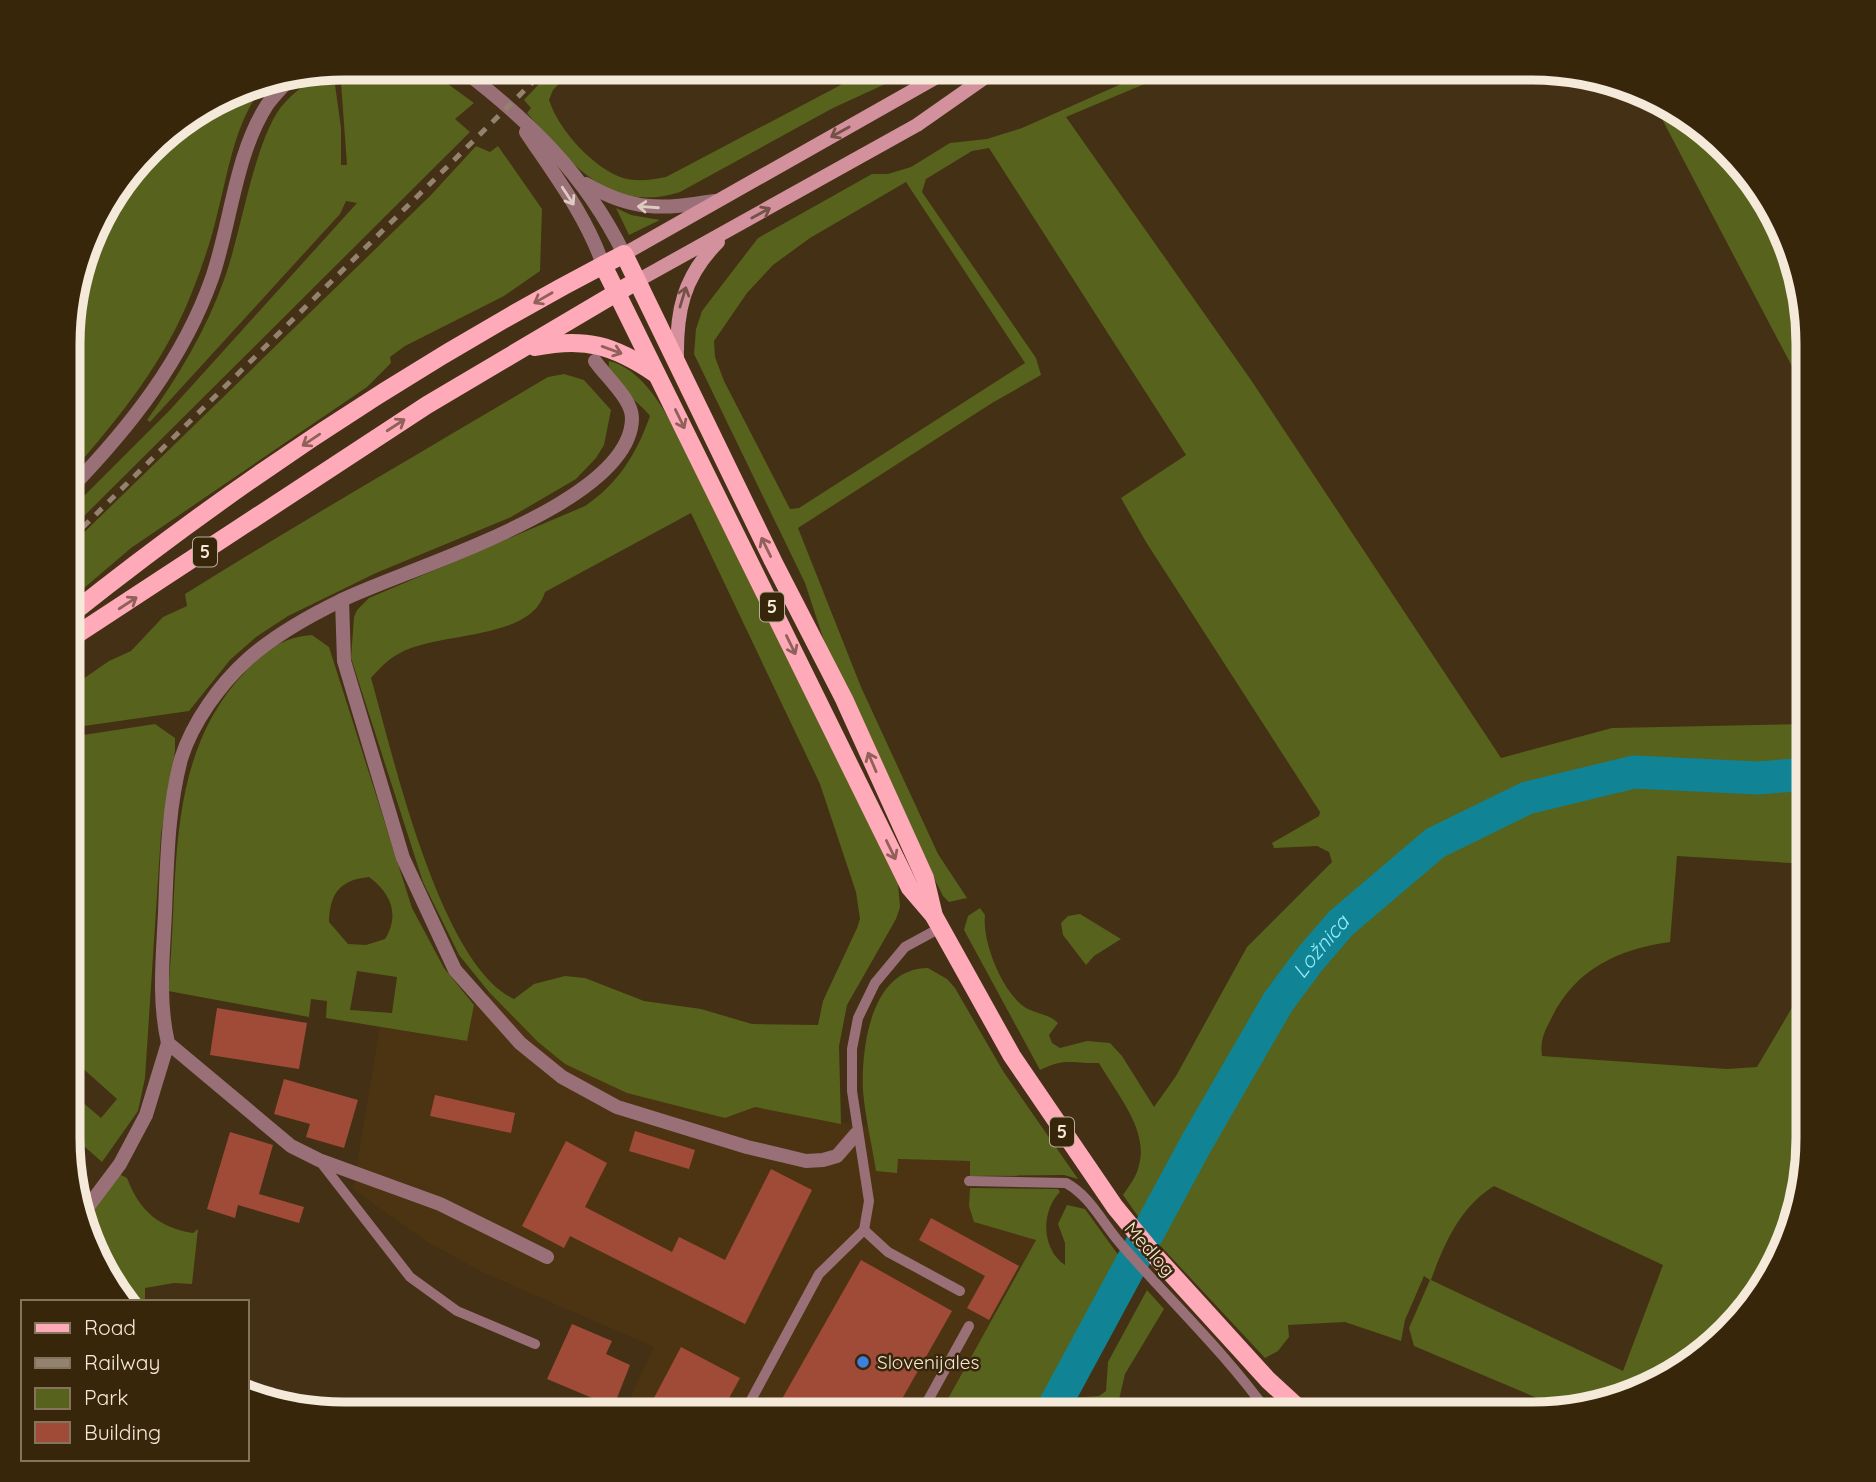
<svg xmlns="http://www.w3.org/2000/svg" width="1876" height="1482" font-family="Quicksand,sans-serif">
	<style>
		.built { fill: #4c3412 }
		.green { fill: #57621c; fill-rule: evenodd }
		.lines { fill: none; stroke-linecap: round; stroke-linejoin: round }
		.river { stroke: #108494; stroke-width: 33 }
		.building { fill: #a04b38 }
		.service { stroke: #997077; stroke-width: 10 }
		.minor { stroke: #997077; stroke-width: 14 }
		.tertiary { stroke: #997077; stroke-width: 14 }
		.secondary { stroke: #d2919c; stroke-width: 14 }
		.primary { stroke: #feaab9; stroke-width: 18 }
		.rail { stroke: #93836e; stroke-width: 5; stroke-dasharray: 9 9; stroke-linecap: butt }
		.oneway { stroke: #765145 }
		.oneway2 { stroke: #decbc1 }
		.oneway3 { stroke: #916159 }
		.shop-dot { fill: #3f7fe0; stroke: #38260b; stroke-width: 2.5 }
		.labels { text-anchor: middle; stroke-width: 5; stroke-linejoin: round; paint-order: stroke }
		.shield { fill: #38260b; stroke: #bcae9c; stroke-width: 2 }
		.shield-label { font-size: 18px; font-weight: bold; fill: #f5e9da }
		.street-label { font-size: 19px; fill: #f5e9da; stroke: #38260b }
		.poi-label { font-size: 19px; fill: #f5e9da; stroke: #38260b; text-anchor: start }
		.water-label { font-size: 21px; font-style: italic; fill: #93edfd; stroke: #38260b }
		.rim { fill: none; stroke: #f5e9da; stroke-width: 9 }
	</style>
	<rect width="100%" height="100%" fill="#433015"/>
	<!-- built -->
	<path class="built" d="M489 992 538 1042 565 1064 725 1118 755 1107 870 1127 876 1170 897 1159 971 1161 969 1206 1036 1239 940 1413H623L654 1347 484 1273 429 1243 353 1189 380 1027 467 1041 474 1005Z"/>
	<!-- green -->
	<g class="green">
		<path d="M426 68 474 103 455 119 470 132 70 530V510L169 411 357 203 346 201 340 214 150 422 147 420C178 377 206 330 224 280 241 234 254 142 281 107 294 91 313 78 333 70L341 128V165H347L340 69Z"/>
		<path d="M483 68H535L522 81 512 74 498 82Z"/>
		<path d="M554 68H574L553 90 549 100C558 129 593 168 623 178 637 182 651 180 666 177L871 69H918L833 108 680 192C608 215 570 162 527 113L531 108 524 100Z"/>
		<path d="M1155 69H1180L1066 117 1251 380 1501 758 1612 728 1807 724V768C1750 774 1691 758 1633 767 1492 789 1366 864 1280 978 1257 1009 1240 1045 1221 1078 1195 1126 1168 1174 1142 1222L1123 1195C1129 1186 1137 1176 1139 1165 1149 1130 1116 1093 1099 1063 1072 1064 1067 1057 1040 1070L964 930 968 916 980 908 985 915C982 941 1001 989 1023 1006 1034 1014 1048 1013 1058 1023L1049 1035 1052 1043 1060 1048 1087 1041 1110 1043 1122 1056 1154 1107 1176 1076 1247 947 1332 862 1329 852 1317 846 1274 848 1272 843 1319 816 1320 812 1146 542 1121 498 1186 455 989 148 972 151 926 179 922 192 1036 358 1041 375 992 403 798 528 861 687 938 854 967 898 949 902 943 896 928 866 827 650 805 583 694 354 696 329 702 311 758 238 872 174H888L911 167 950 143 987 139 1022 128ZM906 182 1025 363 799 508 790 509 724 381 715 357 714 341 747 293 773 265 810 238Z"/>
		<path d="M268 81C235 117 229 170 217 215 211 241 202 267 192 292 165 362 119 418 70 474L71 308 105 207 163 137 255 83Z"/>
		<path d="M1651 98 1714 137 1787 239 1808 344V397Z"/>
		<path d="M476 146 490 152 498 146 542 209 540 271 504 296 405 346 390 357 391 363 367 387 131 548 70 600V546L431 195Z"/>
		<path d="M616 208 631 215 660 220 629 235Z"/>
		<path d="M609 361C639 368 659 401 673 426L898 883 900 907 896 919 847 1005 839 1046 841 1124 755 1107 725 1118 627 1093 565 1064 538 1042 489 992 459 955 423 882 351 658 354 617 357 610 369 598 585 506C618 484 637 453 650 416 639 401 605 381 609 361ZM691 513 820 784 856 892 860 919 857 928 823 1001 818 1025 752 1024 701 1009 644 1001 585 978 565 976 534 984 514 999C440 965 393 755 371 678 380 668 388 659 400 653 441 631 531 641 545 592Z"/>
		<path d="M564 374 584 380 611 410 604 445 596 458 576 479 511 517 376 573 288 616 256 637 230 660 189 711 70 728V688L109 661 131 651 163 617 187 606 185 594C305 519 427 449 548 377Z"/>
		<path d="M312 635 329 647 412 908 444 968 474 1005 467 1041 326 1018 327 1001 311 999 309 1017 168 991C180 881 162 759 245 672 264 651 283 637 312 635ZM369 877C391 893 400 915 385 939L366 945 348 944 329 922C330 894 339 880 369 877ZM357 971 397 977 392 1013 350 1010Z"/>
		<path d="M155 724 175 738V751L161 834 145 1078 138 1111 102 1162 69 1133V1091L101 1118 117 1099 69 1056 70 737Z"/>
		<path d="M1807 786V864L1677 856 1670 942C1618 949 1574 970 1551 1019 1544 1032 1540 1041 1542 1056L1727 1069 1757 1067 1793 1006 1807 973V1156L1787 1243 1739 1320 1637 1393 1561 1408 1414 1346 1409 1328 1430 1280 1424 1276 1405 1320 1401 1341 1345 1322 1288 1325 1289 1337 1278 1351 1265 1358 1154 1239C1249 1062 1309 901 1510 822 1543 808 1597 789 1632 787 1690 783 1749 789 1807 786ZM1494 1186 1663 1265 1623 1371 1431 1280C1444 1244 1460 1207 1494 1186Z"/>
		<path d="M1080 914 1121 939 1094 956 1086 965 1063 935 1061 923 1068 916Z"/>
		<path d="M928 968 947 979 955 988 1003 1071 1078 1179 1064 1175 970 1176V1161L898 1159 897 1173 876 1171C872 1145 865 1117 863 1091 861 1047 871 968 928 968Z"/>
		<path d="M119 1174 127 1178C139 1210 159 1228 193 1233L198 1229 192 1284 174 1283 145 1288V1302H129L97 1260 86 1219Z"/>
		<path d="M970 1188 1058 1189 1060 1192C1040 1212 1042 1250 1065 1265V1243L1058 1224 1067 1205 1085 1209 1124 1263 1040 1414 940 1413 1036 1240 974 1222 969 1206Z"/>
		<path d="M1147 1290 1164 1309 1125 1374 1117 1408 1105 1414H1061L1070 1398 1099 1396 1106 1391 1108 1362Z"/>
		<path d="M272 1387 311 1409 273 1401Z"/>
		<path d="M1203 1405 1209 1414H1161Z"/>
	</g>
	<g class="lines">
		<!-- river -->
		<path class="river" id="s1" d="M1050 1414 1197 1142 1278 1002 1310 959 1341 923 1435 843 1527 798 1634 772 1758 778 1807 774"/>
	</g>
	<!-- building -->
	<g class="building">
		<path d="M217 1008 307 1023 299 1069 210 1055Z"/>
		<path d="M284 1079 358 1100 344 1148 306 1137 310 1124 274 1114Z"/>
		<path d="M435 1095 515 1113 511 1133 430 1116Z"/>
		<path d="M635 1131 695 1150 689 1169 629 1151Z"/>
		<path d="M230 1132 273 1145 259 1194 304 1207 299 1223 238 1205 235 1218 207 1209Z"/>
		<path d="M566 1141 607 1163 585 1207 672 1252 679 1237 725 1260 771 1169 812 1190 745 1324 570 1236 564 1248 522 1226Z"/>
		<path d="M931 1218 1019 1266 989 1320 967 1308 985 1276 919 1240Z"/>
		<path d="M861 1260 952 1311 894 1413H774Z"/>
		<path d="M572 1324 612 1341 606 1354 630 1365 611 1413H591L597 1400 547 1379Z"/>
		<path d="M681 1347 740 1378 721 1413H646Z"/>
	</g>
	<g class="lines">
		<!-- service -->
		<g class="service">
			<path d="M319 1160 410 1277 457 1311 535 1344"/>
			<path d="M969 1181 1066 1183C1090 1196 1102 1222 1120 1243 1169 1300 1225 1352 1269 1414"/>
			<path d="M864 1230 888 1252 960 1291"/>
			<path d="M744 1413 819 1274 864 1230 869 1201 852 1091V1049L858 1018 875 983 905 947 940 928"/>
			<path d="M921 1413 969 1326"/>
		</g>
		<!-- minor -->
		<g class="minor">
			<path d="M342 600 344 661 403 858 455 970 520 1043 562 1077 617 1107 747 1147 806 1161 823 1160 837 1156 856 1134"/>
			<path d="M84 1212 120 1164 146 1115 168 1043"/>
			<path d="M547 1257 440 1204 319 1160 291 1146 168 1043C158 1000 163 956 165 912 167 861 168 808 181 759 192 723 220 684 248 659 276 634 309 616 342 600 407 568 632 504 632 418 632 399 606 377 595 361"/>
		</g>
		<!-- tertiary -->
		<g class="tertiary">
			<path d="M460 68C530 121 585 175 624 254"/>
			<path d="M526 132C554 174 587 217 603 265"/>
			<path d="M586 184C634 212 662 209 715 201"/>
			<path d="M70 489C130 427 183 360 212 278 231 223 235 155 267 105 274 95 284 86 291 77"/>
		</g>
		<!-- secondary -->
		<g class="secondary">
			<path d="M624 254 951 69"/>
			<path d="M637 281 917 125 997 69"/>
			<path d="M677 360C676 312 683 277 718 242"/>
		</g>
		<!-- primary -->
		<g class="primary">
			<path d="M603 265 910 888 934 916"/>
			<path d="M535 347C585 337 614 345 656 374"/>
			<path d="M70 615C242 478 429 355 624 254L773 561 844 699 925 878 934 916 1012 1056 1115 1207 1157 1258 1268 1380 1305 1414"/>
			<path d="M70 639 427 405 628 286"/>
		</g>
		<!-- rail -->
		<path class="rail" d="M70 540 547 68"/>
	</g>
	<!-- one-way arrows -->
	<defs><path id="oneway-shaft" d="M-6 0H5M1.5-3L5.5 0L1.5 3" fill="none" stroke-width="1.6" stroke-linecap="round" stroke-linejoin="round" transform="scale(1.75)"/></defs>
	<g class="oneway">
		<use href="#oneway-shaft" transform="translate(840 132) rotate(151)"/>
		<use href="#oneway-shaft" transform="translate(761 213) rotate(-29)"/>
		<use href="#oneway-shaft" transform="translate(683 297) rotate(-73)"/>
	</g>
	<g class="oneway2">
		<use href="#oneway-shaft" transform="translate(568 196) rotate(57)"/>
		<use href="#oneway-shaft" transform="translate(648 207) rotate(-176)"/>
	</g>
	<g class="oneway3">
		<use href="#oneway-shaft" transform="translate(543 298) rotate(150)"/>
		<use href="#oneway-shaft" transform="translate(612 350) rotate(20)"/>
		<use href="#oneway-shaft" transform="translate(680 419) rotate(64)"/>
		<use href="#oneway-shaft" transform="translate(396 425) rotate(-33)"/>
		<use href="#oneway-shaft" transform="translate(311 440) rotate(146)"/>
		<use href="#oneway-shaft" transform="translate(766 547) rotate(-116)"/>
		<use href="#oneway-shaft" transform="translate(128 603) rotate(-33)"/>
		<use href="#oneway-shaft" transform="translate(791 645) rotate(64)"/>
		<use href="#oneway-shaft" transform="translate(872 762) rotate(-113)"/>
		<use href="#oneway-shaft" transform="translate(891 850) rotate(64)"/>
	</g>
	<!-- markers -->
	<circle class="shop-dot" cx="863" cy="1362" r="7"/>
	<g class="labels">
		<!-- shield labels -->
		<g class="shield">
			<rect x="193" y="537.5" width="24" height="29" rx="5"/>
			<rect x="760" y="592.5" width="24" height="29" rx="5"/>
			<rect x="1050" y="1117.5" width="24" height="29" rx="5"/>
		</g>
		<g class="shield-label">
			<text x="205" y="558">5</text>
			<text x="772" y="613">5</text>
			<text x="1062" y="1138">5</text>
		</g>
		<!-- street labels -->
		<g class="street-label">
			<text transform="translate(1150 1249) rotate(49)" y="7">Medlog</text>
		</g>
		<!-- poi labels -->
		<g class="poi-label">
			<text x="877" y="1369">Slovenijales</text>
		</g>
		<!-- water labels -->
		<g class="water-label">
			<text dy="7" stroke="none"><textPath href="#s1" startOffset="541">Ložnica</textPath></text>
		</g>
	</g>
	<!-- crop -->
	<path d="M0 0H1876V1482H0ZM344 80H1532A264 264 0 0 1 1796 344V1138A264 264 0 0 1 1532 1402H344A264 264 0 0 1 80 1138V344A264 264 0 0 1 344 80Z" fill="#38260b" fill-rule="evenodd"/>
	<path class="rim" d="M344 80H1532A264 264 0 0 1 1796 344V1138A264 264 0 0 1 1532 1402H344A264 264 0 0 1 80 1138V344A264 264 0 0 1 344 80Z"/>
	<!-- legend -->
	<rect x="21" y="1300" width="228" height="161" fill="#38260b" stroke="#84745e" stroke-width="2"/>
	<rect x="35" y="1323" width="35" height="10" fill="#feaab9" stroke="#84745e" stroke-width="2"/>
	<text x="84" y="1335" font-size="21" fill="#f5e9da">Road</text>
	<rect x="35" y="1358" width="35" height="10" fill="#93836e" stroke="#84745e" stroke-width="2"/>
	<text x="84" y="1370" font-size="21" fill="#f5e9da">Railway</text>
	<rect x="35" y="1388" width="35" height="21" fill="#57621c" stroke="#84745e" stroke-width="2"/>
	<text x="84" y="1405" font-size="21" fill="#f5e9da">Park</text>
	<rect x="35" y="1422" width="35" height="21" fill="#a04b38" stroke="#84745e" stroke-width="2"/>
	<text x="84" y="1440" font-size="21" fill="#f5e9da">Building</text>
</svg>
